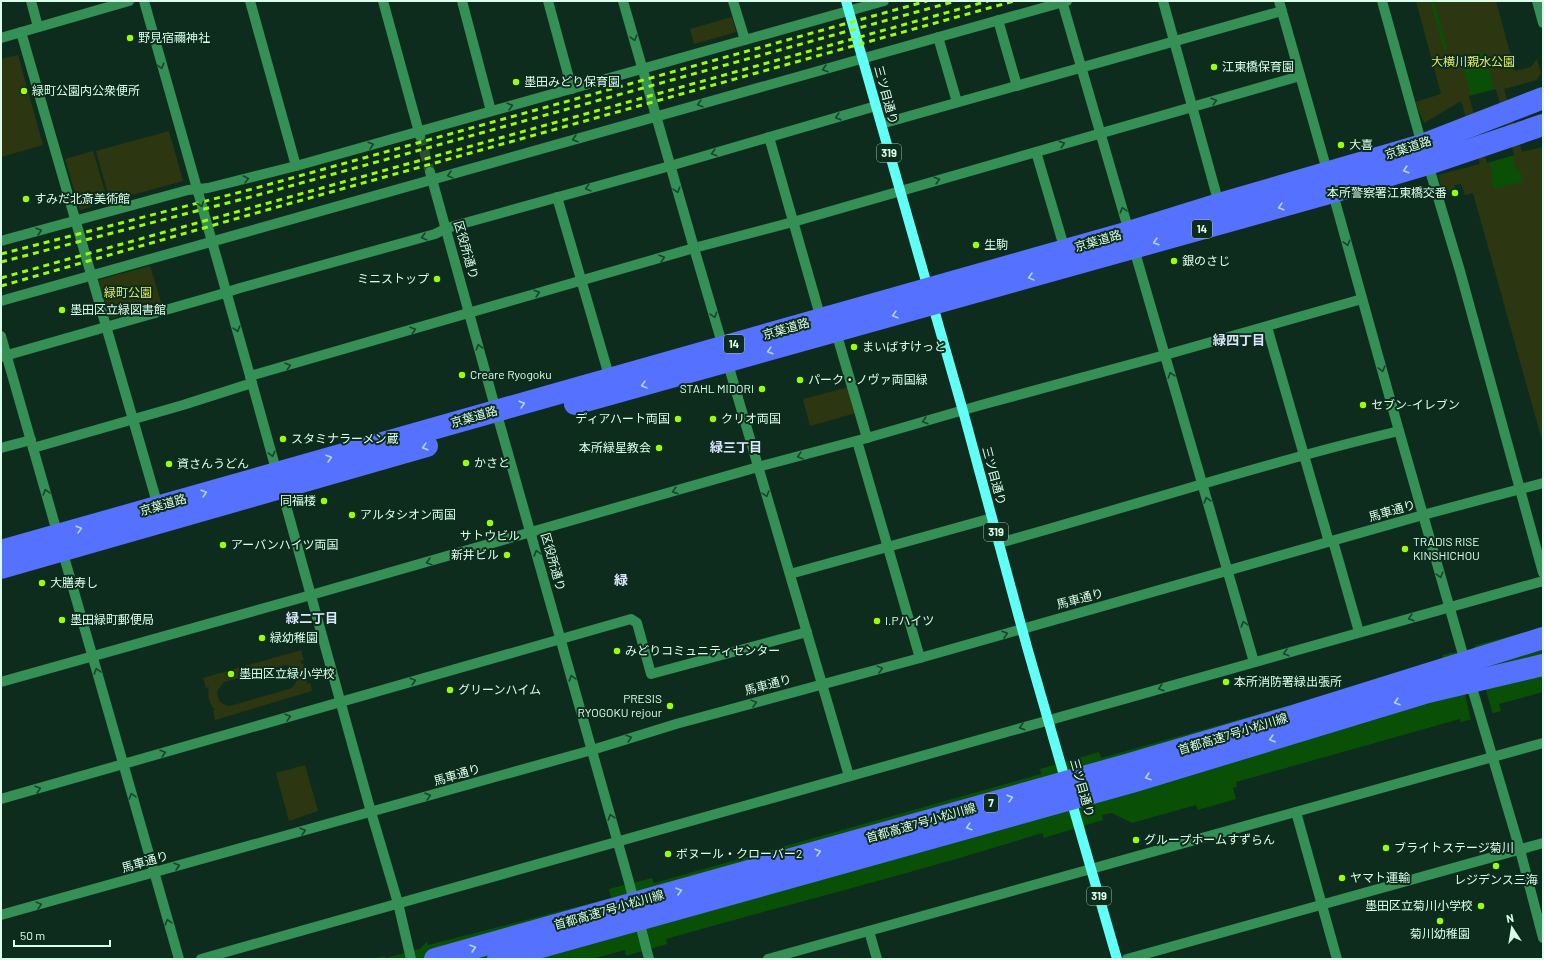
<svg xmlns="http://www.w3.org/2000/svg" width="1544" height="960" font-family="Barlow,'Noto Sans JP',sans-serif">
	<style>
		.green { fill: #2c3711; fill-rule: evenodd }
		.water { fill: #094f05 }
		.pier { fill: #0e2c1d }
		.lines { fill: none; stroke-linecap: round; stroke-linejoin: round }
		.minor-tunnel { stroke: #2d4c3c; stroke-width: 10; stroke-dasharray: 10 5; stroke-linecap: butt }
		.minor { stroke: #359055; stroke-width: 10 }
		.major { stroke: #61fff5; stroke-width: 10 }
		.highway { stroke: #5571ff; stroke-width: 22 }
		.rail { stroke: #98ff06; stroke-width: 3; stroke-dasharray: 6 5; stroke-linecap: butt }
		.highway-bridge { stroke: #5571ff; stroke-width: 22 }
		.oneway { stroke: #18452b }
		.oneway2 { stroke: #b2d4f0 }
		.poi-dot { fill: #98ff06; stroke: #0e2c1d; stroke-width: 1.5 }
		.labels { text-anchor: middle; stroke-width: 4; stroke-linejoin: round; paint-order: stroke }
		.shield { fill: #0e2c1d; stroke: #9dc0ac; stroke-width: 1 }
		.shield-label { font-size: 11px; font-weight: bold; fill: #daffea }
		.poi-label { font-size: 12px; fill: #daffea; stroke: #0e2c1d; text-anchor: start }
		.park-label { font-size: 12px; fill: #e3ed58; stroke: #0e2c1d }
		.street-label { font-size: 12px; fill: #daffea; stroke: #0e2c1d }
		.neighbourhood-label { font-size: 13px; font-weight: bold; fill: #dce7ff; stroke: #0e2c1d }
		.quarter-label { font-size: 14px; font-weight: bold; fill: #dce7ff; stroke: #0e2c1d }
	</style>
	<rect width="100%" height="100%" fill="#0e2c1d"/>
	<!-- green -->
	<g class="green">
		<path d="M1416 1H1496L1515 71 1531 67 1537 59 1541 73 1537 80 1504 89 1522 152 1543 147V444L1473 193 1465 195 1461 184 1455 185V188L1443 193 1438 175 1480 164 1461 101 1424 123 1415 102 1441 94Z"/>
		<path d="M732 17 736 32 694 44 690 29Z"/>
		<path d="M18 55 43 145 1 157V59Z"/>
		<path d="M169 131 183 181 110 201 96 151Z"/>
		<path d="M93 151 108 202 80 210 65 159Z"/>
		<path d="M150 266 162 305 110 319 98 280Z"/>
		<path d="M849 387 856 413 810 426 803 399Z"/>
		<path d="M301 650 304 660 300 661C306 667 309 676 306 684L310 683 312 691 215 720 213 710H215C209 703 207 696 209 687L206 688 203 678ZM285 665 291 667C299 674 299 681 292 688L230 706 225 705 219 701 217 691 224 682Z"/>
		<path d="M305 765 318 811 289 821 276 773Z"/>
	</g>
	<!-- water -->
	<g class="water">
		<path d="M1430 1H1434L1447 49 1444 50Z"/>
		<path d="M1484 52 1516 169 1520 171 1523 182 1494 189 1491 179 1493 176 1463 67C1464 56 1474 55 1484 52Z"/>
		<path d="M1543 628V692L1499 704 1501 711 1461 722 1460 719 1236 782 1237 787 1233 788 1236 799 1198 810 1196 805 1132 823 1112 813 1102 815 1103 820 1044 838 1042 833C918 872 792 903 666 939L667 944 626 956 625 950 592 959H372L385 956V958L420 949 427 941 428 945 611 898 609 889 652 878 654 883 1041 774 1040 769 1099 752 1101 758 1444 662 1442 655 1473 648 1476 645Z"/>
	</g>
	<!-- pier -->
	<g class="pier">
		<path d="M1496 89 1514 155 1487 163 1469 96Z"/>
		<path d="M1473 645 1493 715 1471 721 1455 650Z"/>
	</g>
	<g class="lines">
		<!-- minor-tunnel -->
		<path class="minor-tunnel" d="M420 136 430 172"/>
		<!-- minor -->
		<g class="minor">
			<path d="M31 1 38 27"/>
			<path d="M144 1 252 383 371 812 398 903 411 959"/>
			<path d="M250 1 296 166"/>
			<path d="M383 1 420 136"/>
			<path d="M462 1 491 111"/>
			<path d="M548 1 572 89"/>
			<path d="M623 1 694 248 849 776"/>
			<path d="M733 1 745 40"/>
			<path d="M1062 1 1254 662"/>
			<path d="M1163 1 1219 204"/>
			<path d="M1279 1 1328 174"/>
			<path d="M1382 1 1422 145"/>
			<path d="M1537 1 1543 23"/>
			<path d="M998 20 1017 86"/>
			<path d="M21 32 158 506"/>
			<path d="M938 37 957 102"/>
			<path d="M1 38 129 1"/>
			<path d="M881 124 1282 11"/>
			<path d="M769 137 821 319"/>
			<path d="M1036 152 1065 250"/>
			<path d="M1428 164 1460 271 1543 573"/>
			<path d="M430 172 500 425 629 882 649 959"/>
			<path d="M1332 190 1399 431 1466 665"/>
			<path d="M557 197 610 379"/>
			<path d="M1 241 188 190 208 188 296 166 884 1"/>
			<path d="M1 301 1067 1"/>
			<path d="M1267 327 1329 542"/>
			<path d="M836 332 867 438"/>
			<path d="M1 336 179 959"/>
			<path d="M1 357 218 295 240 288 435 234 447 228 670 166 876 106"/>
			<path d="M250 376 694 248 793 222 1300 76"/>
			<path d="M857 441 920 658"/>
			<path d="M1 448 31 440"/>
			<path d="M33 448 183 405 252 383"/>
			<path d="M1333 541 1359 632"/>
			<path d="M999 543C1133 506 1264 463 1399 431"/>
			<path d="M790 574 992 518"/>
			<path d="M1470 681 1520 850 1543 938"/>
			<path d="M1 682 311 595 758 467 867 438 981 405 1165 355 1362 299"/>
			<path d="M1 799 631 619 637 623 651 674 807 632"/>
			<path d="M1296 812 1337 959"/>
			<path d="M1 915 592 750 676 724 920 658 1423 515 1543 483"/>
			<path d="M869 931 877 959"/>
			<path d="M201 959 1543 581"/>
			<path d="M768 959 1543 743"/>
			<path d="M1127 959 1543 843"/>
		</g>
		<!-- major -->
		<path class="major" d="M846 1 963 411 1027 647 1117 959"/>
		<!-- highway -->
		<g class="highway">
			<path d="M575 404 1333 192 1428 164 1543 125"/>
			<path d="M1 551 1129 232 1219 204 1422 145 1543 98"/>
			<path d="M1 568 427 446"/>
		</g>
		<!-- rail -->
		<g class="rail">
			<path d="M1 254 256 188 927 1"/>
			<path d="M1 262 258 195 956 1"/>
			<path d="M1 278 988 1"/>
			<path d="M1 286 263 211 1014 1"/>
		</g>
		<!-- highway-bridge -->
		<g class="highway-bridge">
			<path d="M435 959 1126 765 1293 716 1543 638"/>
			<path d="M498 959 1132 782 1428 692 1543 665"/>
		</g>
	</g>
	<!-- one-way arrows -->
	<defs><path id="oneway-chevron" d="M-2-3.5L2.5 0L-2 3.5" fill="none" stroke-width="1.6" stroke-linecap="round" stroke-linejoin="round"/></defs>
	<g class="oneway">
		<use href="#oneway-chevron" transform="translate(634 38) rotate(74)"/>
		<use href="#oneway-chevron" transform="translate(161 66) rotate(74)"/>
		<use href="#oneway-chevron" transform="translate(825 69) rotate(164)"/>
		<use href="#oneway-chevron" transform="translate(1214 101) rotate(-16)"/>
		<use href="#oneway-chevron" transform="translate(700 104) rotate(164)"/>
		<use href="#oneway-chevron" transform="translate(510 106) rotate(-16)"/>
		<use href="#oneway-chevron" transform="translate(838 117) rotate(164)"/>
		<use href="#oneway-chevron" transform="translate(575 139) rotate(164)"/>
		<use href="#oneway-chevron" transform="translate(1062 144) rotate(-16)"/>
		<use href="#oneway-chevron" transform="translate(371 145) rotate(-16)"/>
		<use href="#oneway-chevron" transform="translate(714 153) rotate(164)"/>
		<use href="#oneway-chevron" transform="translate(450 175) rotate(165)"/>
		<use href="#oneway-chevron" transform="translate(246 179) rotate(-14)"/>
		<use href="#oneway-chevron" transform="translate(937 180) rotate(-16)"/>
		<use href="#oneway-chevron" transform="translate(588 188) rotate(165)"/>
		<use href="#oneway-chevron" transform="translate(677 190) rotate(74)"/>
		<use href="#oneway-chevron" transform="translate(201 204) rotate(73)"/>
		<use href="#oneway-chevron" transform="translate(1123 210) rotate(-106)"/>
		<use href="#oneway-chevron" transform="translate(39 231) rotate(-16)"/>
		<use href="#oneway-chevron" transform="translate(424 237) rotate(165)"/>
		<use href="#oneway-chevron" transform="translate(1347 243) rotate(75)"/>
		<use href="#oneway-chevron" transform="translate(662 258) rotate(-16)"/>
		<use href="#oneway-chevron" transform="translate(537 293) rotate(-16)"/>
		<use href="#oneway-chevron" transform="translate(714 315) rotate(73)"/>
		<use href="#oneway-chevron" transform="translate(237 329) rotate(74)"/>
		<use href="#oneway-chevron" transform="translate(413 330) rotate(-16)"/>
		<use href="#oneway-chevron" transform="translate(479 347) rotate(-105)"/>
		<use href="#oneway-chevron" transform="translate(288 366) rotate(-16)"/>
		<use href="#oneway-chevron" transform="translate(1382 369) rotate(75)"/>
		<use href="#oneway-chevron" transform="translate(1171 375) rotate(-107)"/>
		<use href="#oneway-chevron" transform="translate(925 421) rotate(164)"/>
		<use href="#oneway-chevron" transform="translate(272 454) rotate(75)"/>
		<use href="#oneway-chevron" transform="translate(800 456) rotate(165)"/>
		<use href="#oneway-chevron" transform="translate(675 491) rotate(164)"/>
		<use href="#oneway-chevron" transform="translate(46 492) rotate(-106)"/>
		<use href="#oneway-chevron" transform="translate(766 494) rotate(74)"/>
		<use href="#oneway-chevron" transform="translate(1207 500) rotate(-106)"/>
		<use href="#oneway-chevron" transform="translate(537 553) rotate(-106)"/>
		<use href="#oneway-chevron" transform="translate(429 562) rotate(164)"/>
		<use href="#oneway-chevron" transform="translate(1440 575) rotate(74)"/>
		<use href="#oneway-chevron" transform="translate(1411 618) rotate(164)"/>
		<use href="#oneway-chevron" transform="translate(1244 624) rotate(-106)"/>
		<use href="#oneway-chevron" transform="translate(1005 634) rotate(-16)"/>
		<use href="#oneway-chevron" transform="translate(1286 653) rotate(164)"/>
		<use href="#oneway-chevron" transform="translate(880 669) rotate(-15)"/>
		<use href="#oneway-chevron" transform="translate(97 671) rotate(-106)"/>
		<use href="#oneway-chevron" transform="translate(572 678) rotate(-106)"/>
		<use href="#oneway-chevron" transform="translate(413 681) rotate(-16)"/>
		<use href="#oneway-chevron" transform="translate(1161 688) rotate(164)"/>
		<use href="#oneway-chevron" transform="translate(754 703) rotate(-15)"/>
		<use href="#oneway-chevron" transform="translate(288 717) rotate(-16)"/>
		<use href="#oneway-chevron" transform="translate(1022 727) rotate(164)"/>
		<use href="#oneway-chevron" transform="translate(629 738) rotate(-17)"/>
		<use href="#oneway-chevron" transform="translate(163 753) rotate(-16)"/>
		<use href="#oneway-chevron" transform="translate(38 789) rotate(-16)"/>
		<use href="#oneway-chevron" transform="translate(132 796) rotate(-106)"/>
		<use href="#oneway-chevron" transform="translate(428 796) rotate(-16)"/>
		<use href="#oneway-chevron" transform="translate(611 817) rotate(-106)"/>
		<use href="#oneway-chevron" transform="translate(303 831) rotate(-16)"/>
		<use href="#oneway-chevron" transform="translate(177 866) rotate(-16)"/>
		<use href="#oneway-chevron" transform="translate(39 905) rotate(-15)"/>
		<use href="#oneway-chevron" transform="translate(168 922) rotate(-106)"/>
	</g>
	<g class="oneway2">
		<use href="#oneway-chevron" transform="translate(1406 170) rotate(163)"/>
		<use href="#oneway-chevron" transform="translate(1281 207) rotate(164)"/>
		<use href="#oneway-chevron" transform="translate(1156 242) rotate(164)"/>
		<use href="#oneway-chevron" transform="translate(1031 277) rotate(165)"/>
		<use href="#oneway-chevron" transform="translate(895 315) rotate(164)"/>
		<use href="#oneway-chevron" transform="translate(770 351) rotate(164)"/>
		<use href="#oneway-chevron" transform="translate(644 385) rotate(165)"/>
		<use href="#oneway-chevron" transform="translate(522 404) rotate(-16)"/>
		<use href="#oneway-chevron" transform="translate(425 447) rotate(164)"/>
		<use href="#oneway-chevron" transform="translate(329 458) rotate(-16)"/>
		<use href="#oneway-chevron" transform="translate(204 493) rotate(-16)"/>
		<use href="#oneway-chevron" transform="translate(79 529) rotate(-16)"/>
		<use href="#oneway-chevron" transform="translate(1397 702) rotate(164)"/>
		<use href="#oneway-chevron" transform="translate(1272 739) rotate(163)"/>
		<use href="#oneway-chevron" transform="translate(1148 777) rotate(163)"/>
		<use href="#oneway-chevron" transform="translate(1010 798) rotate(-16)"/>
		<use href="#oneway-chevron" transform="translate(969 827) rotate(164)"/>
		<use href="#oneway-chevron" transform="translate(818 852) rotate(-16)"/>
		<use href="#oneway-chevron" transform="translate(679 891) rotate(-16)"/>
		<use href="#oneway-chevron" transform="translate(473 948) rotate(-16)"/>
	</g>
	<!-- markers -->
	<g class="poi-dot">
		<circle cx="130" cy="38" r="4"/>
		<circle cx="1214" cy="67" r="4"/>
		<circle cx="516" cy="82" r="4"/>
		<circle cx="24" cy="91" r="4"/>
		<circle cx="1341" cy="145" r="4"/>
		<circle cx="1455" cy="193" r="4"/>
		<circle cx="26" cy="199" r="4"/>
		<circle cx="976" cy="245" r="4"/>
		<circle cx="1174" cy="261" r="4"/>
		<circle cx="437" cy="279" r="4"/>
		<circle cx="62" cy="310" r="4"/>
		<circle cx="854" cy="347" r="4"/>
		<circle cx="462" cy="375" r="4"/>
		<circle cx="800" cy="380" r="4"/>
		<circle cx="762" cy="389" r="4"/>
		<circle cx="1363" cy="405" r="4"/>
		<circle cx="678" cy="419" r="4"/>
		<circle cx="713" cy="419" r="4"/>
		<circle cx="283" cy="439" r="4"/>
		<circle cx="659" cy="448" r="4"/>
		<circle cx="466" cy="463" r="4"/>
		<circle cx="169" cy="464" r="4"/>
		<circle cx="324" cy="501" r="4"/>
		<circle cx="352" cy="515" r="4"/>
		<circle cx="490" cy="523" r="4"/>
		<circle cx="223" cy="545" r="4"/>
		<circle cx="1405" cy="549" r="4"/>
		<circle cx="507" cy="555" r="4"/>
		<circle cx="42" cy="583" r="4"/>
		<circle cx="62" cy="620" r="4"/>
		<circle cx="877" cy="621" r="4"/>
		<circle cx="262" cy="638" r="4"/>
		<circle cx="617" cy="651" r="4"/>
		<circle cx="231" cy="674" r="4"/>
		<circle cx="1226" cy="682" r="4"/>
		<circle cx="450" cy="690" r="4"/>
		<circle cx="670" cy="706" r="4"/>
		<circle cx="1136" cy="840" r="4"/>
		<circle cx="1386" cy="848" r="4"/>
		<circle cx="668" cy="854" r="4"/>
		<circle cx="1496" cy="866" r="4"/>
		<circle cx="1342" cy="878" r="4"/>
		<circle cx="1481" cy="906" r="4"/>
		<circle cx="1440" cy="921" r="4"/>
	</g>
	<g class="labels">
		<!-- shield labels -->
		<g class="shield">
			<rect x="877" y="144" width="24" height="18" rx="3"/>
			<rect x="1192" y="220" width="20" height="18" rx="3"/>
			<rect x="724" y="335" width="20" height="18" rx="3"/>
			<rect x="984" y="523" width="24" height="18" rx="3"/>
			<rect x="984" y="794" width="14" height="18" rx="3"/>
			<rect x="1087" y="887" width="24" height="18" rx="3"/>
		</g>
		<g class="shield-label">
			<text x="889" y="157">319</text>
			<text x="1202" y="233">14</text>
			<text x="734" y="348">14</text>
			<text x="996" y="536">319</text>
			<text x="991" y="807">7</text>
			<text x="1099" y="900">319</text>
		</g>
		<!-- poi labels -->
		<g class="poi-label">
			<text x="138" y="42">野見宿禰神社</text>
			<text x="1222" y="71">江東橋保育園</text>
			<text x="524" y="86">墨田みどり保育園</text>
			<text x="32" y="95">緑町公園内公衆便所</text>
			<text x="1349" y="149">大喜</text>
			<text x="1447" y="197" text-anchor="end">本所警察署江東橋交番</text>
			<text x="34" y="203">すみだ北斎美術館</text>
			<text x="984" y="249">生駒</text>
			<text x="1182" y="265">銀のさじ</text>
			<text x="429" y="283" text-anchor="end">ミニストップ</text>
			<text x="70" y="314">墨田区立緑図書館</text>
			<text x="862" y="351">まいばすけっと</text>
			<text x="470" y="379">Creare Ryogoku</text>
			<text x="808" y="384">パーク・ノヴァ両国緑</text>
			<text x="754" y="393" text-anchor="end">STAHL MIDORI</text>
			<text x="1371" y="409">セブン-イレブン</text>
			<text x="670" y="423" text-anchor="end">ディアハート両国</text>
			<text x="721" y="423">クリオ両国</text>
			<text x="291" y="443">スタミナラーメン蔵</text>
			<text x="651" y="452" text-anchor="end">本所緑星教会</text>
			<text x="474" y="467">かさと</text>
			<text x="177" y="468">資さんうどん</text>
			<text x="316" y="505" text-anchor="end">同福楼</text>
			<text x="360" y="519">アルタシオン両国</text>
			<text x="490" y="540" text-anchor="middle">サトウビル</text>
			<text x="1413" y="546">TRADIS RISE<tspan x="1413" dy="14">KINSHICHOU</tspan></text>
			<text x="231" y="549">アーバンハイツ両国</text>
			<text x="499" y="559" text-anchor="end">新井ビル</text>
			<text x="50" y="587">大膳寿し</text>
			<text x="70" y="624">墨田緑町郵便局</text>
			<text x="885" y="625">I.Pハイツ</text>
			<text x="270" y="642">緑幼稚園</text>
			<text x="625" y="655">みどりコミュニティセンター</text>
			<text x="239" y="678">墨田区立緑小学校</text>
			<text x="1234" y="686">本所消防署緑出張所</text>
			<text x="458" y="694">グリーンハイム</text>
			<text x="662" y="703" text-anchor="end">PRESIS<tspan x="662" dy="14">RYOGOKU rejour</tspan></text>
			<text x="1144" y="844">グループホームすずらん</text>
			<text x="1394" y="852">ブライトステージ菊川</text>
			<text x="676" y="858">ボヌール・クローバー2</text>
			<text x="1350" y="882">ヤマト運輸</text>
			<text x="1496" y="884" text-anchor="middle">レジデンス三海</text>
			<text x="1473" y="910" text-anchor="end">墨田区立菊川小学校</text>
			<text x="1440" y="938" text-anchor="middle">菊川幼稚園</text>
		</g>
		<!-- park labels -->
		<g class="park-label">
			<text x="1473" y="66">大横川親水公園</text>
			<text x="128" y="297">緑町公園</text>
		</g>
		<!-- street labels -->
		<g class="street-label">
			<text transform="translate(886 95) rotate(75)" y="4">三ツ目通り</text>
			<text transform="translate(1408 148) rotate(-18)" y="4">京葉道路</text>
			<text transform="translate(1098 241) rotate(-16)" y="4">京葉道路</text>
			<text transform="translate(466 250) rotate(74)" y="4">区役所通り</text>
			<text transform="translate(786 329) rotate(-16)" y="4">京葉道路</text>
			<text transform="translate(474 417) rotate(-16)" y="4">京葉道路</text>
			<text transform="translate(994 476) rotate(75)" y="4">三ツ目通り</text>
			<text transform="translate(163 505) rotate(-16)" y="4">京葉道路</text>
			<text transform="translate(1392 511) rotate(-16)" y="4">馬車通り</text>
			<text transform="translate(553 562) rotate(74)" y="4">区役所通り</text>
			<text transform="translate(1080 599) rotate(-15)" y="4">馬車通り</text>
			<text transform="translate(768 685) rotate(-15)" y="4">馬車通り</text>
			<text transform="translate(1233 734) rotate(-17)" y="4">首都高速7号小松川線</text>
			<text transform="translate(457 775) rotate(-16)" y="4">馬車通り</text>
			<text transform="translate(1082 788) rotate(74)" y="4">三ツ目通り</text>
			<text transform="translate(921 823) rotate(-16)" y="4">首都高速7号小松川線</text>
			<text transform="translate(145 862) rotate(-16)" y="4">馬車通り</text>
			<text transform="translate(609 910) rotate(-16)" y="4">首都高速7号小松川線</text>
		</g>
		<!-- neighbourhood labels -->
		<g class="neighbourhood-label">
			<text x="1239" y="345">緑四丁目</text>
			<text x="736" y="452">緑三丁目</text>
			<text x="312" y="623">緑二丁目</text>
		</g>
		<!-- quarter labels -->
		<g class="quarter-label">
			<text x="621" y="585">緑</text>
		</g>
	</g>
	<!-- border -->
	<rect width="1544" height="960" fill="none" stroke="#daffea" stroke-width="4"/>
	<!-- north arrow -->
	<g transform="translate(1512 928) rotate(348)" stroke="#0e2c1d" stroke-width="3" paint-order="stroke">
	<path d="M0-3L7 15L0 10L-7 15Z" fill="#daffea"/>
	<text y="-6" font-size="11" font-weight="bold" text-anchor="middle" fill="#daffea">N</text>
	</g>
	<!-- scale -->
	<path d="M14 940v6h96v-6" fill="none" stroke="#daffea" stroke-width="2"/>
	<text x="20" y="940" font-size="12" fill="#daffea" stroke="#0e2c1d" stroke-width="3" paint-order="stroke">50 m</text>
</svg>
